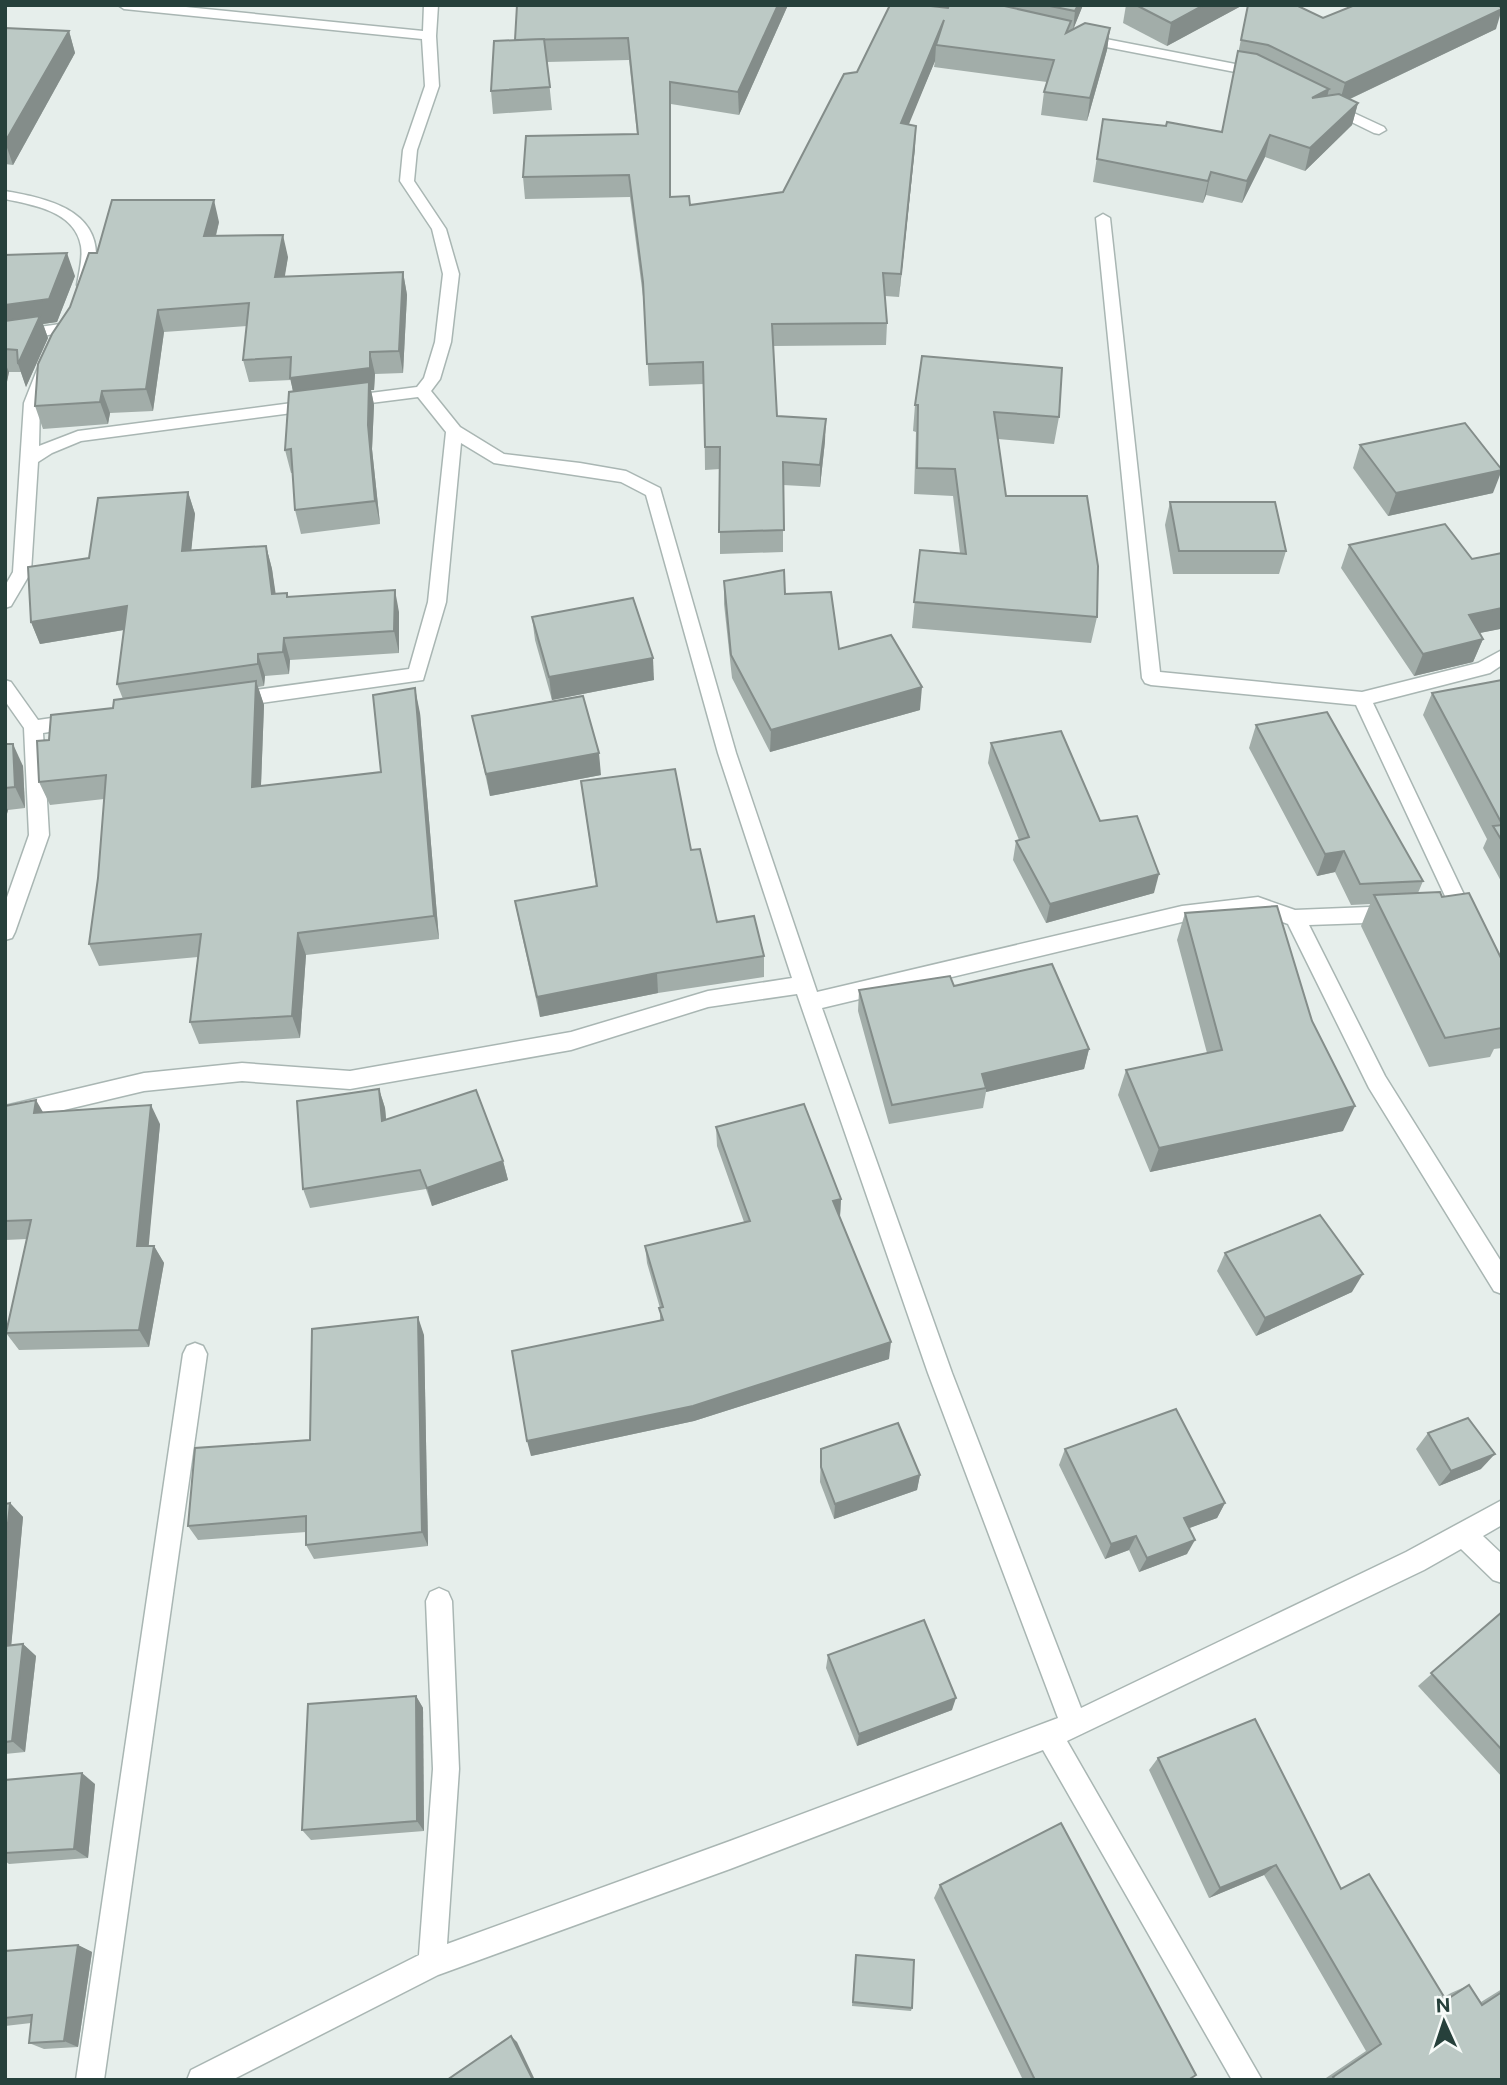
<svg xmlns="http://www.w3.org/2000/svg" width="1507" height="2085" font-family="'Public Sans',sans-serif">
	<style>
		.lines { fill: none; stroke-linecap: round; stroke-linejoin: round }
		.minor-casing { stroke: #a9b6b3; stroke-width: 3 }
		.minor { fill: #fff; fill-rule: evenodd }
		.wall { fill: #a2ada9 }
		.shaded-wall { fill: #848d8a }
		.building { fill: #bcc9c5; stroke: #848d8a; stroke-width: 2 }
	</style>
	<rect width="100%" height="100%" fill="#e6eeeb"/>
	<g class="lines">
		<!-- minor casing -->
		<g class="minor-casing">
			<g id="minor">
				<path d="M118 5H166L423 31 424 5H438L436 36 439 86 417 150 414 181 446 229 459 274 451 342 440 379 431 391 460 427 504 454 580 463 626 471 660 488 736 753 817 992 1182 906 1258 897 1295 910 1394 906 1401 908 1404 914 1401 920 1394 922 1309 925 1385 1076 1502 1263V1294L1494 1291 1369 1088 1288 924 1258 913 1182 922 822 1008 952 1373 1081 1708 1406 1552 1502 1500V1525L1483 1536 1502 1554V1583L1493 1580 1461 1549 1424 1570 1067 1741 1262 2080H1232L1043 1750 730 1869 438 1975 232 2080H187L191 2070 419 1955 433 1769 426 1601 430 1592 439 1588 448 1592 452 1601 459 1769 447 1944 730 1841 1058 1718 928 1373 797 994 708 1007 571 1050 350 1089 242 1081 144 1091 5 1124V1106L144 1073 242 1063 350 1071 571 1032 708 991 792 978 718 753 646 495 621 482 494 463 461 443 446 602 423 680 233 707 226 705 224 700 226 695 233 693 409 669 428 602 446 432 418 397 347 406 339 401 347 396 417 387 424 378 435 342 443 274 432 229 400 181 403 150 425 86 422 39 124 9Z"/>
				<path d="M1080 34 1261 69 1268 73 1261 77 1075 41V35Z"/>
				<path d="M1328 101 1384 127 1386 130 1379 134 1374 133 1323 108 1321 105Z"/>
				<path d="M5 191C45 198 100 209 96 261 95 270 94 280 90 288H80L77 285C79 272 83 259 81 246 75 211 33 205 5 199Z"/>
				<path d="M1103 214 1110 218 1160 672 1362 692 1478 663 1502 650V665L1490 673 1373 703 1476 920 1473 926 1466 928 1459 926 1356 705 1151 685 1145 683 1142 678 1096 218Z"/>
				<path d="M67 323 73 325 75 328 73 331 5 342V332Z"/>
				<path d="M47 360 55 365 40 403 39 446 78 431 315 400 323 405 315 410 81 441 52 453 38 462 31 572 11 606 5 608V586L13 572 24 403 39 365Z"/>
				<path d="M5 680 11 682 38 720 79 714 86 716 88 721 86 726 43 733 49 835 15 932 12 938 5 940V903L29 835 24 728 5 701Z"/>
				<path d="M195 1343 203 1346 207 1354 104 2080H76L183 1354 187 1346Z"/>
			</g>
		</g>
		<!-- minor -->
		<use href="#minor" class="minor"/>
	</g>
	<!-- wall -->
	<g class="wall">
		<path d="M788 5 739 115 671 104V197L690 205 783 192 857 72 948 8 949 5H1083L1073 29 1110 28 1107 50 1087 121 1041 115 1044 92 1047 82 934 67 935 61 908 124 915 148 899 297 885 296 887 323 886 345 773 346 777 416 825 441 820 487 783 485V552L720 554V469L705 470 704 384 649 386 644 304 630 197 525 199 523 177 637 134 629 60 547 62 552 110 493 114 491 91 515 41Z"/>
		<path d="M1126 5H1243L1167 46 1123 23Z"/>
		<path d="M1248 5 1323 18 1496 29 1350 99 1358 103 1352 125 1305 171 1265 157 1242 203 1206 195 1203 203 1093 182 1103 119 1222 132Z"/>
		<path d="M5 28 69 31 75 53 13 165 5 164Z"/>
		<path d="M219 222 216 236 288 257 284 277 403 272 407 295 403 373 375 374 374 390H371L374 405 372 449 380 524 301 534 295 510 293 473H291L285 450 293 392 291 380 249 382 243 360 247 326 164 332 153 411 110 413 108 424 43 429 35 406 70 307Z"/>
		<path d="M5 255 75 276 57 322 43 324 48 338 26 387 21 372H9L5 391Z"/>
		<path d="M915 405 1059 417 1054 444 998 439 1006 496 1097 617 1091 643 912 628 920 550 960 553 953 496 914 494 916 432 913 431Z"/>
		<path d="M1360 445 1493 493 1388 516 1353 468Z"/>
		<path d="M188 492 195 514 191 550 266 546 272 569 275 594 399 612V653L290 660 289 674 265 676 264 686 258 687 264 705 261 786 381 772 420 713 439 939 306 955 300 1038 199 1044 190 1022 198 957 99 966 89 944 98 878 104 799 50 805 39 782 49 740 113 708 123 699 117 684 124 630 40 644 31 622 89 558Z"/>
		<path d="M1170 502 1286 551 1279 574H1173L1165 525Z"/>
		<path d="M1349 545 1500 629 1479 633 1483 639 1473 662 1414 676 1341 568Z"/>
		<path d="M724 581 785 594 839 649 920 710 770 752 732 678 724 604Z"/>
		<path d="M532 617 654 680 552 700 535 640Z"/>
		<path d="M1502 680V883L1483 848 1487 839 1423 715 1432 693Z"/>
		<path d="M472 716 601 775 490 796Z"/>
		<path d="M1256 725 1423 881 1418 893 1442 897 1502 960V1048L1494 1049 1490 1057 1429 1067 1361 926 1370 904 1351 905 1335 872 1317 876 1249 748Z"/>
		<path d="M991 743 1100 821 1154 893 1046 923 1013 860 1016 841 1019 840 988 763Z"/>
		<path d="M5 744 23 766 25 808 8 810 5 821Z"/>
		<path d="M581 781 691 850 717 922 764 956V977L658 993 540 1017 519 922 515 901 596 886Z"/>
		<path d="M1185 913 1343 1131 1150 1172 1118 1095 1126 1070 1207 1053 1177 940Z"/>
		<path d="M954 986 1089 1049 1084 1069 986 1092 983 1108 889 1124 858 1011 859 990Z"/>
		<path d="M379 1089 385 1108 386 1120 503 1161 508 1180 432 1206 426 1189 310 1208 303 1189Z"/>
		<path d="M5 1106 43 1112 160 1124 148 1246H154L164 1263 149 1347 19 1350 6 1333 27 1239 5 1240Z"/>
		<path d="M716 1127 841 1199 840 1216 839 1217 889 1359 694 1421 531 1456 660 1321V1308L647 1263 645 1246 744 1222 717 1146Z"/>
		<path d="M1225 1253 1352 1292 1256 1336 1217 1271Z"/>
		<path d="M424 1335 428 1546 314 1559 306 1545V1532L198 1540 188 1526 310 1440Z"/>
		<path d="M1428 1433 1481 1469 1439 1486 1416 1449Z"/>
		<path d="M821 1449 920 1475 917 1490 834 1519 820 1482Z"/>
		<path d="M1065 1449 1225 1503 1217 1518 1189 1528 1187 1554 1139 1572 1129 1550 1105 1559 1059 1465Z"/>
		<path d="M10 1503 23 1517 11 1646 23 1644 36 1656 25 1752 5 1754V1504Z"/>
		<path d="M1502 1612V1777L1418 1686Z"/>
		<path d="M828 1655 952 1710 857 1746 826 1668Z"/>
		<path d="M416 1696 423 1708 424 1831 311 1840 302 1830Z"/>
		<path d="M1158 1758 1341 1889 1444 1997 1451 1993 1469 1985 1481 2002 1502 1989V2080H1323L1366 2051 1264 1875 1209 1898 1149 1770Z"/>
		<path d="M5 1780 95 1784 88 1858 9 1864 5 1861Z"/>
		<path d="M940 1885 1188 2080H1023L934 1898Z"/>
		<path d="M78 1945 92 1952 78 2047 44 2049 29 2043 31 2023 5 2026V1951Z"/>
		<path d="M856 1955 912 2008 911 2011 852 2006Z"/>
	</g>
	<!-- shaded-wall -->
	<g class="shaded-wall">
		<path d="M778 5H788L739 115 738 92Z"/>
		<path d="M1078 5H1083L1073 30 1075 11Z"/>
		<path d="M1204 5H1243L1167 46 1171 23Z"/>
		<path d="M1502 9 1496 29 1339 104 1345 83Z"/>
		<path d="M944 20 936 45 935 61 900 146 901 123Z"/>
		<path d="M1110 28 1107 50 1087 121 1090 98Z"/>
		<path d="M69 31 75 53 13 165 5 142Z"/>
		<path d="M670 82 671 104V219L670 197Z"/>
		<path d="M1329 89 1324 111 1312 98Z"/>
		<path d="M1358 103 1352 125 1305 171 1310 148Z"/>
		<path d="M916 126 915 148 899 297 901 274Z"/>
		<path d="M1270 135 1265 157 1242 203 1247 181Z"/>
		<path d="M1211 172 1206 195 1203 203 1208 181Z"/>
		<path d="M214 200 219 222 210 258 204 236Z"/>
		<path d="M283 235 288 257 281 300 275 277Z"/>
		<path d="M67 253 75 276 57 322 43 324 48 338 26 387 18 364 36 325 5 329V305Z"/>
		<path d="M403 272 407 295 403 373 399 351Z"/>
		<path d="M158 310 164 332 153 411 146 389Z"/>
		<path d="M370 352 375 374 374 390H371L374 405 372 449 380 524 375 501 295 400 290 378Z"/>
		<path d="M5 363 9 372 5 391Z"/>
		<path d="M102 391 110 413 108 424 100 402Z"/>
		<path d="M826 419 825 441 820 487V465Z"/>
		<path d="M1502 470 1493 493 1388 516 1396 493Z"/>
		<path d="M188 492 195 514 189 573 182 551Z"/>
		<path d="M266 546 272 569 279 616 272 594Z"/>
		<path d="M395 590 399 612V653L394 631Z"/>
		<path d="M127 606 135 628 40 644 31 622Z"/>
		<path d="M1502 608V625L1500 629 1460 637 1469 615Z"/>
		<path d="M284 638 290 660 289 674 283 652Z"/>
		<path d="M1483 639 1473 662 1414 676 1423 654Z"/>
		<path d="M258 654 265 676 264 686 258 664Z"/>
		<path d="M653 658 654 680 552 700 549 677Z"/>
		<path d="M256 681 264 705 260 810 252 787Z"/>
		<path d="M922 687 920 710 770 752 771 730Z"/>
		<path d="M415 688 420 713 439 939 434 916Z"/>
		<path d="M13 744 23 766 25 808 15 787Z"/>
		<path d="M599 753 601 775 490 796 486 774Z"/>
		<path d="M5 805 8 810 5 821Z"/>
		<path d="M1344 851 1335 872 1317 876 1325 854Z"/>
		<path d="M1159 874 1154 893 1046 923 1050 904Z"/>
		<path d="M298 933 306 955 300 1038 292 1016Z"/>
		<path d="M657 973 658 993 540 1017 537 997Z"/>
		<path d="M1089 1049 1084 1069 986 1092V1088L982 1074Z"/>
		<path d="M379 1089 385 1108 388 1140 382 1121Z"/>
		<path d="M36 1100 47 1119 34 1113Z"/>
		<path d="M151 1105 160 1124 147 1264 137 1246Z"/>
		<path d="M1355 1106 1343 1131 1150 1172 1159 1148Z"/>
		<path d="M503 1161 508 1180 432 1206 427 1188Z"/>
		<path d="M841 1199 840 1216 831 1219 833 1201Z"/>
		<path d="M154 1246 164 1263 149 1347 139 1330Z"/>
		<path d="M1363 1274 1352 1292 1256 1336 1265 1318Z"/>
		<path d="M418 1317 424 1335 428 1546 422 1532Z"/>
		<path d="M891 1342 889 1359 694 1421 531 1456 527 1441Z"/>
		<path d="M1495 1454 1481 1469 1439 1486 1451 1471Z"/>
		<path d="M920 1475 917 1490 834 1519 835 1504Z"/>
		<path d="M10 1503 23 1517 10 1659 5 1655V1553Z"/>
		<path d="M1225 1503 1217 1518 1176 1533 1184 1518Z"/>
		<path d="M1136 1536 1129 1550 1105 1559 1111 1544Z"/>
		<path d="M1195 1540 1187 1554 1139 1572 1147 1558Z"/>
		<path d="M23 1644 36 1656 25 1752 12 1741Z"/>
		<path d="M416 1696 423 1708 424 1831 417 1821Z"/>
		<path d="M956 1698 952 1710 857 1746 859 1734Z"/>
		<path d="M82 1773 95 1784 88 1858 74 1849Z"/>
		<path d="M1276 1865 1264 1875 1209 1898 1220 1888Z"/>
		<path d="M78 1945 92 1952 78 2047 64 2041Z"/>
		<path d="M511 2036 517 2042 535 2080H533Z"/>
	</g>
	<!-- building -->
	<g class="building">
		<path d="M517 5H778L738 92 670 82V197L689 196 690 205 783 192 844 74 857 72 890 5H922L948 8 949 5H1000L1071 21 1066 33 1085 23 1110 28 1090 98 1044 92 1054 60 936 45 944 20 901 123 916 126 901 274 883 273 887 323 772 324 777 416 826 419 820 465 783 462 784 530 719 532 720 447H705L703 362 647 364 643 282 629 175 523 177 526 136 638 134 628 38 515 40Z"/>
		<path d="M1045 5H1078L1075 11Z"/>
		<path d="M1136 5H1204L1171 23Z"/>
		<path d="M1248 5H1296L1323 18 1355 5H1497L1502 8V9L1345 83 1268 45 1241 40Z"/>
		<path d="M5 28 69 31 5 142Z"/>
		<path d="M544 39 550 87 491 91 494 41Z"/>
		<path d="M1238 51 1257 54 1329 89 1312 98 1339 94 1358 103 1310 148 1270 135 1247 181 1211 172 1208 181 1097 159 1103 119 1166 126 1167 122 1222 132Z"/>
		<path d="M112 200H214L204 236 283 235 275 277 403 272 399 351 370 352V368L290 378 291 357 243 360 249 303 158 310 146 389 102 391 100 402 35 406 38 364 52 334 70 307 89 253H97Z"/>
		<path d="M67 253 49 299 5 305V255Z"/>
		<path d="M40 316 18 364 17 350 5 349V321Z"/>
		<path d="M922 356 1062 368 1059 417 994 412 1006 496H1087L1098 566 1097 617 914 602 920 550 966 554 955 469 917 468 918 405H915Z"/>
		<path d="M369 382 368 425 375 501 295 510 291 449 285 450 289 392Z"/>
		<path d="M1465 423 1502 470 1396 493 1360 445Z"/>
		<path d="M188 492 182 551 266 546 272 594 287 593V597L395 590 394 631 284 638 283 652 258 654V664L117 684 127 606 31 622 28 567 89 558 98 498Z"/>
		<path d="M1170 502H1275L1286 551H1179Z"/>
		<path d="M1445 524 1472 559 1502 553V608L1469 615 1483 639 1423 654 1349 545Z"/>
		<path d="M784 570 785 594 831 592 839 649 891 635 922 687 771 730 731 655 724 581Z"/>
		<path d="M633 598 653 658 549 677 532 617Z"/>
		<path d="M1502 680V824L1432 693Z"/>
		<path d="M256 681 252 787 381 772 373 695 415 688 434 916 298 933 292 1016 190 1022 201 934 89 944 98 878 106 775 39 782 37 741 49 740 51 715 113 708 114 700Z"/>
		<path d="M583 696 599 753 486 774 472 716Z"/>
		<path d="M1327 712 1423 881 1360 884 1344 851 1325 854 1256 725Z"/>
		<path d="M1061 731 1100 821 1137 816 1159 874 1050 904 1016 841 1029 837 991 743Z"/>
		<path d="M5 744H13L15 787 5 788Z"/>
		<path d="M675 769 691 850 700 849 717 922 754 916 764 956 657 973 537 997 515 901 597 886 581 781Z"/>
		<path d="M1502 825V841L1493 826Z"/>
		<path d="M1440 892 1442 897 1469 893 1502 960V1028L1445 1038 1374 895Z"/>
		<path d="M1277 906 1312 1021 1355 1106 1159 1148 1126 1070 1222 1050 1185 913Z"/>
		<path d="M1052 964 1089 1049 982 1074 986 1088 892 1105 859 990 950 976 954 986Z"/>
		<path d="M379 1089 382 1121 476 1090 503 1161 427 1188 420 1170 303 1189 297 1101Z"/>
		<path d="M36 1100 34 1113 151 1105 137 1246H154L139 1330 6 1333 31 1220 5 1221V1106Z"/>
		<path d="M804 1104 841 1199 833 1201 891 1342 693 1406 527 1441 512 1351 663 1320 659 1308 663 1307 645 1246 750 1221 716 1127Z"/>
		<path d="M1320 1215 1363 1274 1265 1318 1225 1253Z"/>
		<path d="M418 1317 422 1532 306 1545V1516L188 1526 195 1448 310 1440 312 1329Z"/>
		<path d="M1176 1409 1225 1503 1184 1518 1195 1540 1147 1558 1136 1536 1111 1544 1065 1449Z"/>
		<path d="M1468 1418 1495 1454 1451 1471 1428 1433Z"/>
		<path d="M898 1423 920 1475 835 1504 821 1467V1449Z"/>
		<path d="M10 1503 5 1553V1504Z"/>
		<path d="M1502 1612V1750L1431 1673Z"/>
		<path d="M924 1620 956 1698 859 1734 828 1655Z"/>
		<path d="M23 1644 12 1741 5 1742V1646Z"/>
		<path d="M416 1696 417 1821 302 1830 308 1704Z"/>
		<path d="M1255 1719 1341 1889 1369 1874 1446 2000 1469 1985 1482 2005 1502 1992V2080H1335L1333 2077 1381 2044 1276 1865 1220 1888 1158 1758Z"/>
		<path d="M82 1773 74 1849 5 1853V1780Z"/>
		<path d="M1061 1823 1196 2075 1188 2080H1035L940 1885Z"/>
		<path d="M78 1945 64 2041 29 2043 32 2015 5 2018V1951Z"/>
		<path d="M856 1955 914 1960 912 2008 853 2002Z"/>
		<path d="M511 2036 533 2080H447Z"/>
	</g>
	<!-- border -->
	<rect width="1507" height="2085" fill="none" stroke="#26403b" stroke-width="14"/>
	<!-- north arrow -->
	<g transform="translate(1444 2022) rotate(357)" stroke="#f7fbf9" stroke-width="5" paint-order="stroke">
	<path d="M0-5L12 26L0 18L-12 26Z" fill="#26403b"/>
	<text y="-10" font-size="19" font-weight="bold" text-anchor="middle" fill="#26403b">N</text>
	</g>
</svg>
